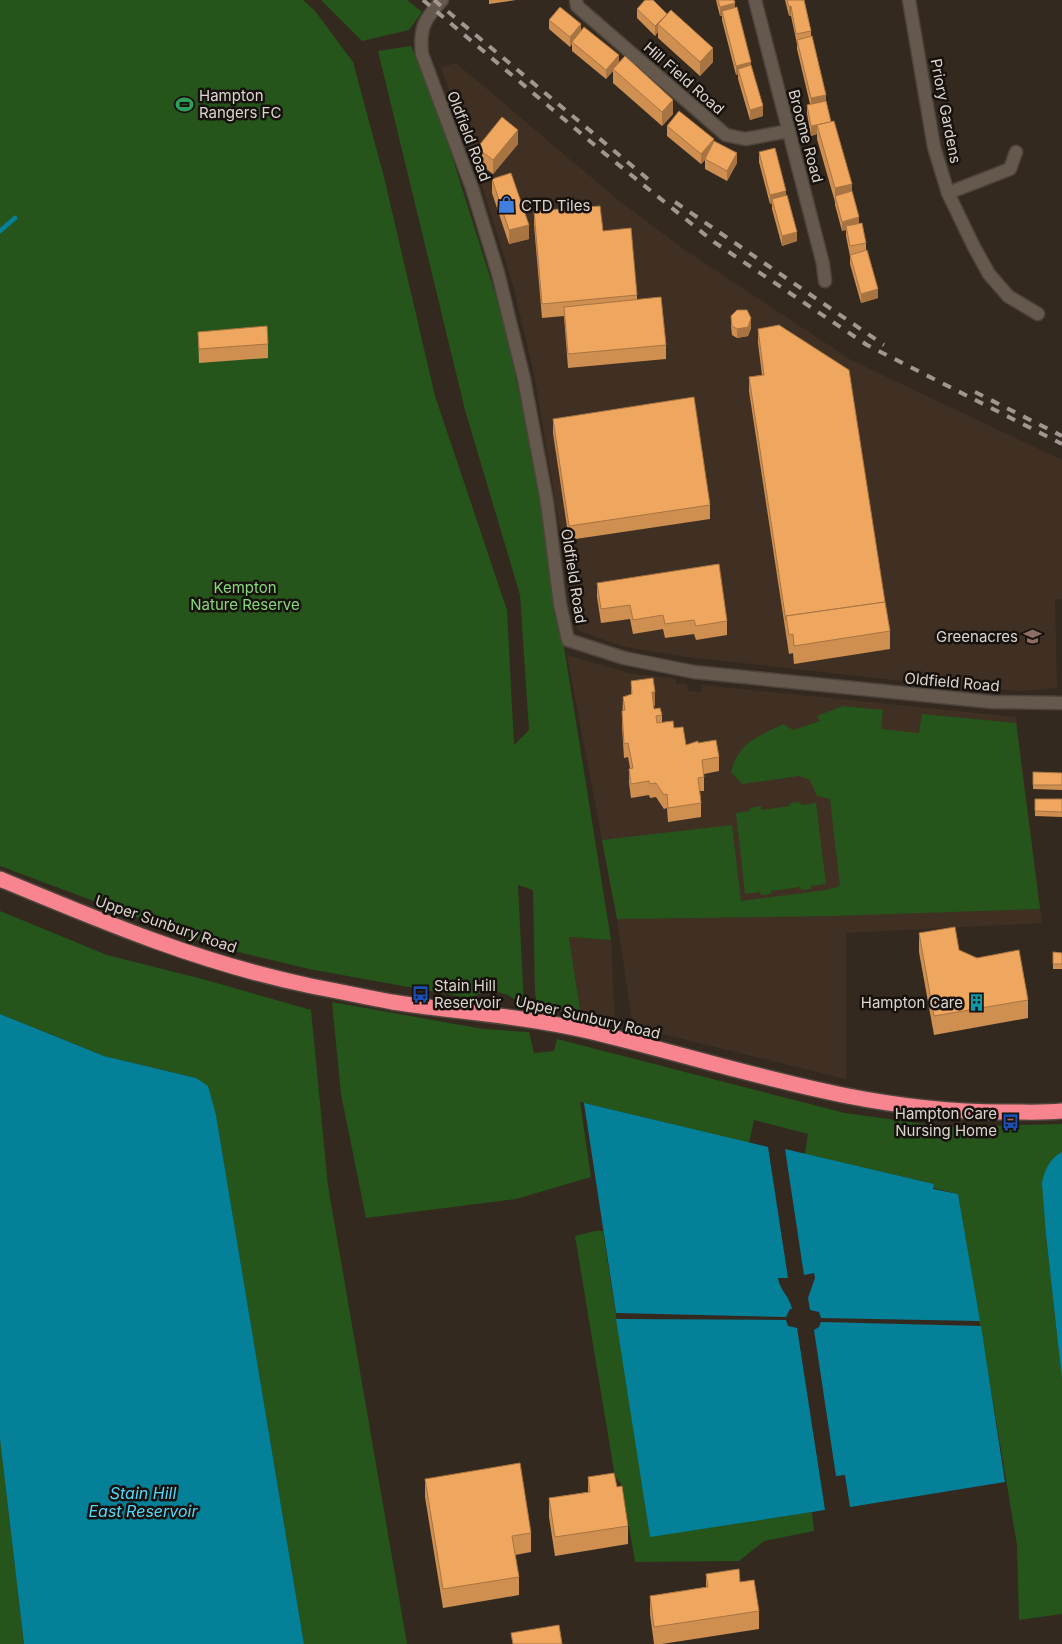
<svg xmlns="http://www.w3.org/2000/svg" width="1062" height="1644" font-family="Inter,sans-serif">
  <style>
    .built { fill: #403023 }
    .green { fill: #25551b }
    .water { fill: #058099 }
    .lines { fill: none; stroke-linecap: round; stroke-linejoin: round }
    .stream { stroke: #058099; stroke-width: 4.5 }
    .minor-casing { stroke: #4d443c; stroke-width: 15 }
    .highway-casing { stroke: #4d443c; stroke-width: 18 }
    .minor { stroke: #65594e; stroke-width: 12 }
    .highway { stroke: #f7848e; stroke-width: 15 }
    .rail { stroke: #a09890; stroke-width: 4; stroke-dasharray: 9 9; stroke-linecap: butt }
    .wall { fill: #ce8f51 }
    .shaded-wall { fill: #a77442 }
    .building { fill: #efa65e; stroke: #a77442 }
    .labels { text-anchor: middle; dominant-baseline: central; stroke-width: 5; stroke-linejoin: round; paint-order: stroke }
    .street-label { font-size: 15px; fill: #ddd6d0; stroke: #17120e }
    .poi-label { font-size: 15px; fill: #ddd6d0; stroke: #17120e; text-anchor: start }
    .park-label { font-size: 15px; fill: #88d977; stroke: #17120e }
    .water-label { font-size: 16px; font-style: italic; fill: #55d8fb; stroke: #17120e }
  </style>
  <rect width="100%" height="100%" fill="#33291f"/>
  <g class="built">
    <polygon points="456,63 617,199 685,250 851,360 1062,460 1062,599 1055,599 1057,688 1022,691 903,681 688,657 624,647 577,630 534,374 513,285 478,173 441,67"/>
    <polygon points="567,655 628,673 676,679 676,684 687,684 688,691 701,692 702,685 1016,717 1042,923 846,933 846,1079 633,1027 617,919"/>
    <polygon points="569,937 611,940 615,1024 581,1016"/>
  </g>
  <g class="green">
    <polygon points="0,0 303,0 315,11 353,62 384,177 435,396 507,610 514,745 529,730 520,595 465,410 378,51 411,46 432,93 503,318 543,505 563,641 611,940 569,937 581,1016 538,1006 535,994 533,890 518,885 524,1006 508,995 490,990 469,998 309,969 214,946 0,866"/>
    <polygon points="321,0 407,0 422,12 409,30 362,41"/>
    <path d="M843,706L883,710L881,729L919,733L922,714L1016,723L1040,909L831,916L617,919L602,840L732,825L741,901L826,890L840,886L830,799L817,796L810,780L799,776L742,784L731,772C739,742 756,738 783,724L793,730L820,721L817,716Z"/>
    <polygon points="800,802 801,805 816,803 826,884 811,886 811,889 801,890 800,887 771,891 771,894 761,895 760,892 745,894 736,813 750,811 750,808 761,806 761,810 790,806 790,803"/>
    <polygon points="0,911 107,955 206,980 311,1010 328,1186 407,1644 304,1644 216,1115 196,1078 104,1056 0,1014"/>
    <polygon points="332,1002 483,1029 529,1032 534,1053 554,1051 557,1039 845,1113 946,1127 1062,1124 1062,1152 1058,1154 1046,1235 1062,1380 1062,1614 1019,1620 1017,1545 958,1194 933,1188 934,1184 805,1154 808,1134 754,1120 749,1143 580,1102 591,1177 516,1199 366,1218 341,1094"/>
    <polygon points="595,1231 603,1231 650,1536 812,1512 814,1531 764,1541 739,1561 635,1562 622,1485 615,1477 575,1236"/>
    <polygon points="0,1439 24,1644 0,1644"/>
  </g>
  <g class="water">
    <polygon points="0,1014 104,1056 196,1078 208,1086 216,1115 304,1644 24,1644 0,1439"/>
    <path d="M584,1103L768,1147L788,1278H778C779,1289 790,1297 792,1309H790L786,1317L616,1313Z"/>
    <polygon points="785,1149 934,1184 933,1189 958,1194 980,1321 821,1318 819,1312 810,1310 808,1298 815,1278 814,1273 804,1275"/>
    <path d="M1062,1152V1380L1046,1235L1042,1183C1044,1171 1050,1158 1062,1152Z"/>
    <polygon points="616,1319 786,1320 788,1326 797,1328 825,1510 650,1537"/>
    <polygon points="821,1322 981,1326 1005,1482 850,1507 845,1475 836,1476 814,1330 819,1327"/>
  </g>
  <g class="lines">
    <polyline class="stream" points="0,231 15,218"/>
    <defs>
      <g id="minor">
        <path d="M442,0C425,19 419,27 422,54L472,188L498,273L524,379L547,502L560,604L568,640L624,658L694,672L992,702L1062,703"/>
        <polyline points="576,0 577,6 726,135 745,139 789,131"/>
        <polyline points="755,0 823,264 825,281"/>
        <polyline points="909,0 934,147 948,193 974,247 989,274 1008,296 1038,314"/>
        <polyline points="948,193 1010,169 1016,152"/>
      </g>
      <path id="highway" d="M0,879C103,922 200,963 311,986C338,991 365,997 392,1002C457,1012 523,1016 588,1031C730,1065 859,1113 1007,1112C1025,1112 1044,1113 1062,1111"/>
    </defs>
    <use href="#minor" class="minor-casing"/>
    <use href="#highway" class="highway-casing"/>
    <use href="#minor" class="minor"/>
    <use href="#highway" class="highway"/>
    <g class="rail">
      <polyline points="423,0 604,153 714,242 867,345 1062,444"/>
      <polyline points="434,0 649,180"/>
      <polyline points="675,202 884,345"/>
      <polyline points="975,392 1062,436"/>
    </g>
  </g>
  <g class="wall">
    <polygon points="489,0 516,0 489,4"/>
    <polygon points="716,0 734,0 735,8 751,66 763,116 750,120 738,79 738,74 736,75 722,20 722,16 720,16"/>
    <polygon points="785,0 804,0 811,31 811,36 831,122 852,192 859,224 866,243 866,251 878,298 861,303 850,264 850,256 846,236 846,230 842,231 835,205 835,202 817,139 817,134 811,136 807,114 807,105 810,104 797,49 797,44 791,16 789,16"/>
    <polygon points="637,9 667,15 713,62 700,76 658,38 658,32 655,36 637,18"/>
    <polygon points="549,20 581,31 619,63 673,114 662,126 613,83 613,71 606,79 572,51 572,44 570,47 549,29"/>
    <polygon points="667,126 714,142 737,163 727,181 705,169 705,160 701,164 667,136"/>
    <polygon points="518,144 493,174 477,162 477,148"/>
    <polygon points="759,152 786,195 797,241 782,246 772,209 772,204 770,204 759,162"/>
    <polygon points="492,179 529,239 509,244 492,193"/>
    <polygon points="534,211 603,231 637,295 637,300 666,345 666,359 568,368 564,316 542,318 534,225"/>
    <polygon points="731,316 751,328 748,336 737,338 732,335 731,326"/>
    <polygon points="758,329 885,602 890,631 890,649 794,664 793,653 789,654 749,391 749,377 762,375 758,343"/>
    <polygon points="198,332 268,344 268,358 199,363"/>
    <polygon points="553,419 710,505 710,519 569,540 553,433"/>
    <polygon points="597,583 727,621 727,635 696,640 694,634 665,638 663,629 633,634 630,619 601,623 597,597"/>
    <polygon points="631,681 655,706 654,706 654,709 662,715 662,723 674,728 686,745 698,743 719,757 719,771 704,774 704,791 700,791 701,803 701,817 668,822 667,808 664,809 656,797 650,798 649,795 631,798 629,783 629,769 630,768 628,757 624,758 622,726 623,697 631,694"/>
    <polygon points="1033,772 1062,773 1062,790 1033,789"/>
    <polygon points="1035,799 1062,799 1062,817 1035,816"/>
    <polygon points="919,933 959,950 1028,1000 1028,1018 934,1035 919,952"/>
    <polygon points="1053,952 1062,953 1062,969 1053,969"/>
    <polygon points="588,1477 617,1487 628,1526 628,1544 555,1556 549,1517 549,1498 588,1492"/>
    <polygon points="425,1479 531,1533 531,1552 515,1555 519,1577 519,1595 443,1608 425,1497"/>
    <polygon points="706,1574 740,1582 759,1611 759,1629 662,1644 654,1644 650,1614 650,1596 706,1587"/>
  </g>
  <g class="shaded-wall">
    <polygon points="735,3 735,13 722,11 722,16 720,16 720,7"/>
    <polygon points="791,6 791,16 789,16 789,7"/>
    <polygon points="667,14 667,23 658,24 658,32 655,36 655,26"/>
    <polygon points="581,24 581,33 572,42 572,44 570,47 570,37"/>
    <polygon points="713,48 713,62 700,76 700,62"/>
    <polygon points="619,55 619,64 613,69 613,71 606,79 606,70"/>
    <polygon points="751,62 751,71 738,69 738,74 736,75 736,66"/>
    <polygon points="826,95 826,104 811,108 811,98"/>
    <polygon points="673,100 673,114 662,126 662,112"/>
    <polygon points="763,106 763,116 750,120 750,110"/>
    <polygon points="831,122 817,125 817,134 811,136 811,126"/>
    <polygon points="518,130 518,144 493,174 493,160"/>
    <polygon points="714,139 714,149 701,164 701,154"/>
    <polygon points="737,153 737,163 727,181 727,171"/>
    <polygon points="852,184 852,198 835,196 835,202 835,188"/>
    <polygon points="786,191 786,200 772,199 772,204 770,204 770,195"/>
    <polygon points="859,217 859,227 846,226 846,230 842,231 842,222"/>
    <polygon points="529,225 529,239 509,244 509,230"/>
    <polygon points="797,232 797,241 782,246 782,236"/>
    <polygon points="878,289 878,298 861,303 861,294"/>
    <polygon points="751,318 751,328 748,336 737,338 737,329"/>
    <polygon points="652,692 655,692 655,706 652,707"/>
  </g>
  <g class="building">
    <polygon points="645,0 653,0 667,14 655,26 637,9"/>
    <polygon points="718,0 734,0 735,3 720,7"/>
    <polygon points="787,0 804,0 811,31 796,34 791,6 789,7"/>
    <polygon points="560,7 581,24 570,37 549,20"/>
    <polygon points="737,7 751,62 736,66 722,11"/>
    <polygon points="671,10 713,48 700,62 658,24"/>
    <polygon points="584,27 619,55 606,70 572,42"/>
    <polygon points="812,36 826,95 811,98 797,40"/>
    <polygon points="625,56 673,100 662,112 613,69"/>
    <polygon points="751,65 763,106 750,110 738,69"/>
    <polygon points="826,101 831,122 811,126 807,105"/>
    <polygon points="679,111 714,139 701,154 667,126"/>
    <polygon points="502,117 518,130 493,160 477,148"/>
    <polygon points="834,121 852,184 835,188 817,125"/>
    <polygon points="714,141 737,153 727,171 705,159"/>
    <polygon points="775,148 786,191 770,195 759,152"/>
    <polygon points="511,173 529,225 509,230 492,179"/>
    <polygon points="852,191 859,217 842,222 835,196"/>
    <polygon points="787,195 797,232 782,236 772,199"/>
    <polygon points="600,206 603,231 631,228 637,295 542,304 534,211"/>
    <polygon points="862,223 866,243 850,246 846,226"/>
    <polygon points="867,250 878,289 861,294 850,255"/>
    <polygon points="661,297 666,345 568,354 564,307"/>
    <polygon points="737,310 747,310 751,318 748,327 737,329 732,326 731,316"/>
    <polygon points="779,325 849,370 885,602 786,616 786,621 749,377 764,375 758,329"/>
    <polygon points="267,326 268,344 199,349 198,332"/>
    <polygon points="694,397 710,505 569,526 553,419"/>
    <polygon points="719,564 727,621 696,626 694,620 665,624 663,615 633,620 630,605 601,609 597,583"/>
    <polygon points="885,602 890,631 794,646 793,634 789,635 786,616"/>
    <polygon points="653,678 655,692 652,692 654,709 660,708 662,715 656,716 657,723 673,721 674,728 683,727 686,745 698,741 698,743 716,740 719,757 702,760 704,777 698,778 701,803 668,808 667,794 664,795 656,783 650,784 649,781 631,784 629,769 633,768 628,743 624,744 622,711 625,710 623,697 632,694 631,681"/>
    <polygon points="1033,772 1062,773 1062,785 1033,785"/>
    <polygon points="1035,799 1062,799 1062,812 1035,811"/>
    <polygon points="955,927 959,950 977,958 1019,950 1028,1000 934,1016 919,933"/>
    <polygon points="1053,952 1062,953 1062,964 1053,964"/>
    <polygon points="520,1463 531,1533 512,1536 519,1577 443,1589 425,1479"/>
    <polygon points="614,1473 617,1487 622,1486 628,1526 555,1537 549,1498 590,1492 588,1477"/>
    <polygon points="739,1569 740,1582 754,1580 759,1611 654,1627 650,1596 708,1587 706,1574"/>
    <polygon points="559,1625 562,1644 513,1644 511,1633"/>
  </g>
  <defs>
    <symbol id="stadium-bare" viewBox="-9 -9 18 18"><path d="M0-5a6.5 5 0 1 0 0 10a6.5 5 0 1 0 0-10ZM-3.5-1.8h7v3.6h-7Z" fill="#2e9e5b" stroke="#17120e" stroke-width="2.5" paint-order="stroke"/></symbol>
    <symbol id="shop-bare" viewBox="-9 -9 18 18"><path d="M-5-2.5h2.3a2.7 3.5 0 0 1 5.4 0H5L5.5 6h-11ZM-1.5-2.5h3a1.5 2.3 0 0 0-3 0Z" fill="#3f7fe0" stroke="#17120e" stroke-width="2.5" paint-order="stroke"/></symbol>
    <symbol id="school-bare" viewBox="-9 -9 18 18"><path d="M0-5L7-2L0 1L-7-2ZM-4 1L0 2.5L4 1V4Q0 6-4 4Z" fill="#8d6e63" stroke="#17120e" stroke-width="2.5" paint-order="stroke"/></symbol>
    <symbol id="bus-bare" viewBox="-9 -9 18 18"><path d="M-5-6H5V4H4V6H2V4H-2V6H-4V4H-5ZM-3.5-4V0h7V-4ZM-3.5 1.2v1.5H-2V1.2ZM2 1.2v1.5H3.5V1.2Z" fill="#1a4fb4" stroke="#17120e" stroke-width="2.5" paint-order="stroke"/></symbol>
    <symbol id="building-bare" viewBox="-9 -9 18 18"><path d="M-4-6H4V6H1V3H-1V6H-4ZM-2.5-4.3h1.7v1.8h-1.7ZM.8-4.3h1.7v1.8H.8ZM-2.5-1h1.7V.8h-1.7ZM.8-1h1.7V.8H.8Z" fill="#0f9aa8" stroke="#17120e" stroke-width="2.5" paint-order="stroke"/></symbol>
  </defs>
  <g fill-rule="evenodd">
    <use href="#stadium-bare" x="172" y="92" width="25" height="25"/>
    <use href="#shop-bare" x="494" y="192" width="25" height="25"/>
    <use href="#school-bare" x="1020" y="624" width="25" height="25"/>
    <use href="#bus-bare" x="408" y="982" width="25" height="25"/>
    <use href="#building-bare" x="964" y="990" width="25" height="25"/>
    <use href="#bus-bare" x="998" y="1110" width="25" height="25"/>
  </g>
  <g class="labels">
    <g class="street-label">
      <text transform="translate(684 78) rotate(41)">Hill Field Road</text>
      <text transform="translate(946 111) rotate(79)">Priory Gardens</text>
      <text transform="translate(469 136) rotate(69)">Oldfield Road</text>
      <text transform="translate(806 136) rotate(75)">Broome Road</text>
      <text transform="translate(574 576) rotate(81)">Oldfield Road</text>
      <text transform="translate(952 682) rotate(5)">Oldfield Road</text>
      <text transform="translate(166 924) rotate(19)">Upper Sunbury Road</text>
      <text transform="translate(588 1017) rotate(13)">Upper Sunbury Road</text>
    </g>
    <g class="poi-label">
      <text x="199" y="95">Hampton<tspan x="199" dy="17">Rangers FC</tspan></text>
      <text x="521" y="205">CTD Tiles</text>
      <text x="1018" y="636" text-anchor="end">Greenacres</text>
      <text x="434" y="985">Stain Hill<tspan x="434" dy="17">Reservoir</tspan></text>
      <text x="963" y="1002" text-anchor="end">Hampton Care</text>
      <text x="997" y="1113" text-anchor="end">Hampton Care<tspan x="997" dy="17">Nursing Home</tspan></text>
    </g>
    <g class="park-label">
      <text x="245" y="587">Kempton<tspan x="245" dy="17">Nature Reserve</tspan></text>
    </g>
    <g class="water-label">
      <text x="143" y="1493">Stain Hill<tspan x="143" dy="18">East Reservoir</tspan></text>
    </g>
  </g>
</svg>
